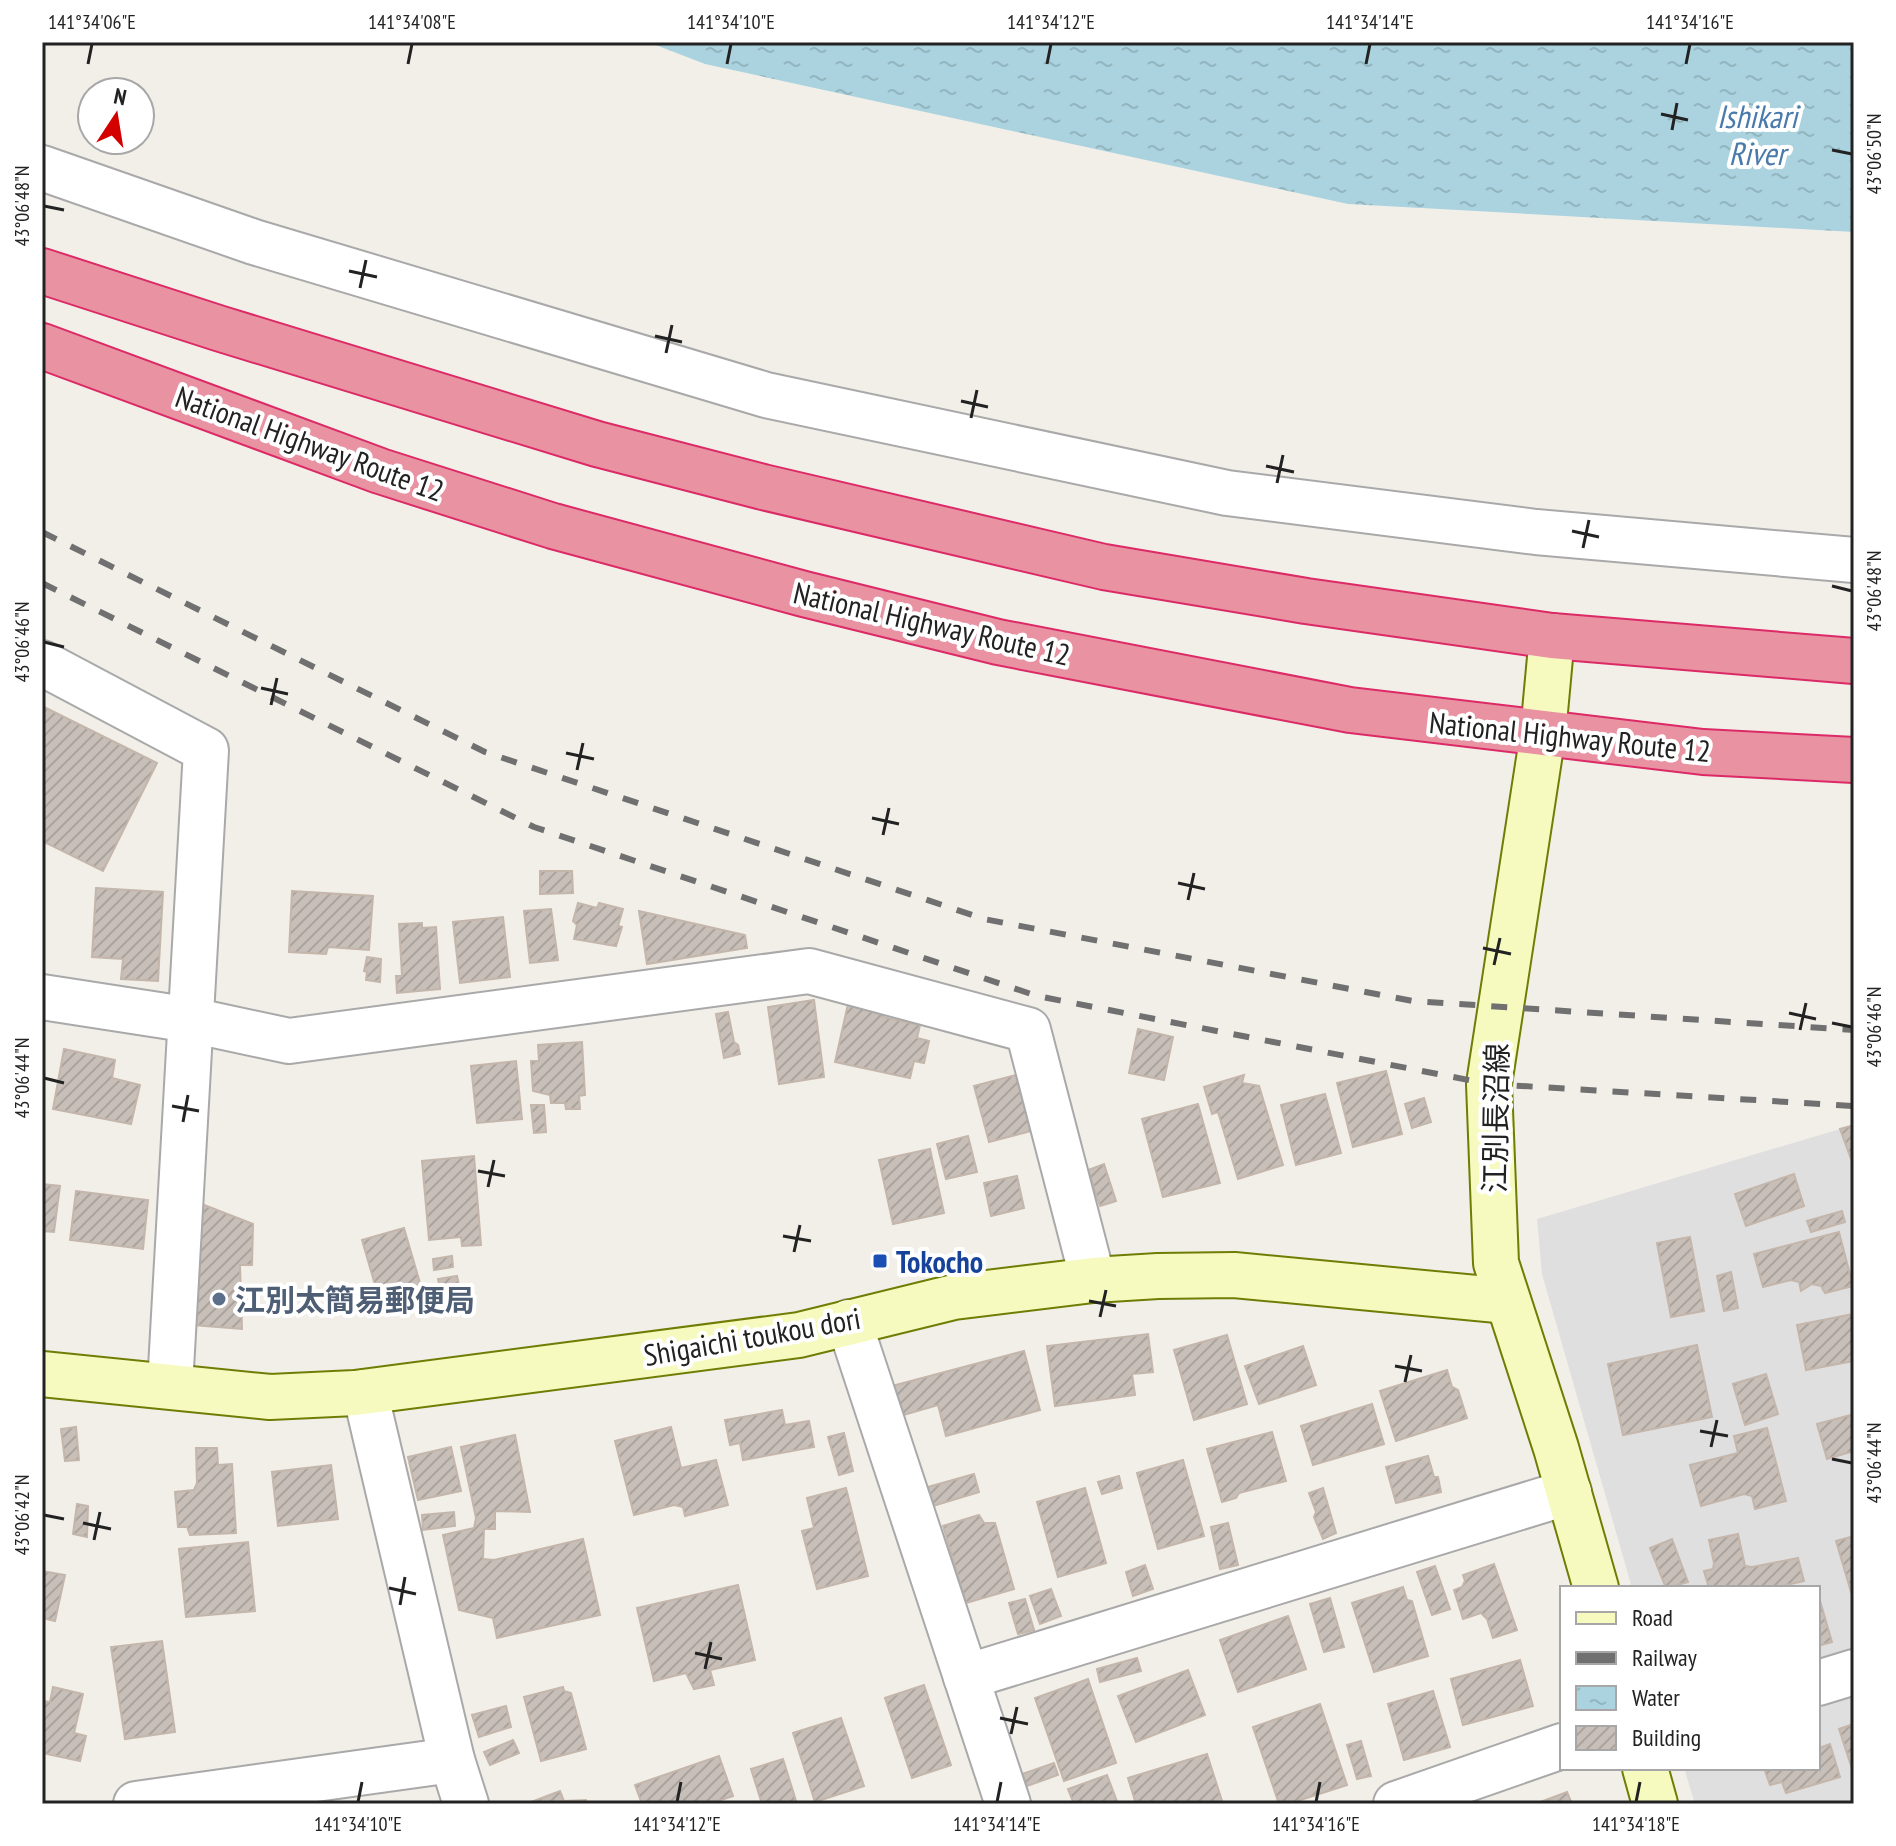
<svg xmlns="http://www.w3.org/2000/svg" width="1896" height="1846" font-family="'PT Sans Narrow','Noto Sans JP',sans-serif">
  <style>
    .residential { fill: #e0dfdf }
    .water { fill: url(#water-ripples) }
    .building { fill: url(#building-hatch); stroke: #c4b6ab; stroke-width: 2 }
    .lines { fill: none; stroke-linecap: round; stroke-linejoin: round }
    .street-casing { stroke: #a9a9a9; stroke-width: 48 }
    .secondary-casing { stroke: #707d05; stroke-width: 48 }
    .highway-casing { stroke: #dc2a67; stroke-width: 48 }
    .street { stroke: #fff; stroke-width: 44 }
    .secondary { stroke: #f7fabf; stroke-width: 44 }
    .highway { stroke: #e892a2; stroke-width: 44 }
    .rail { stroke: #707070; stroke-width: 6; stroke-dasharray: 16 16; stroke-linecap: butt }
    .ticks { fill: none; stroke: #222; stroke-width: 3 }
    .transit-dot { fill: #1a4fb4; stroke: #fff; stroke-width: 3 }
    .service-dot { fill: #5c6f8a; stroke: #fff; stroke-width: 3 }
    .labels { text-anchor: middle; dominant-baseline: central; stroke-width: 8; stroke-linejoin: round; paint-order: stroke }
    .street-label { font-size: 30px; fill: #222; stroke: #fff }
    .transit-label { font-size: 30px; font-weight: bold; fill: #164399; stroke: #fff; text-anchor: start }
    .service-label { font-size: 30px; font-weight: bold; fill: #4e5e75; stroke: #fff; text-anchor: start }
    .water-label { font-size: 32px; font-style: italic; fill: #4a7aab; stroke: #fff }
    .neatline { fill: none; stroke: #222; stroke-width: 3 }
    .ticks-label { font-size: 20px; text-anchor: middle; fill: #222 }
  </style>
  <defs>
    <pattern id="water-ripples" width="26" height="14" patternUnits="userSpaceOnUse" patternTransform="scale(2)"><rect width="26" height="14" fill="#aad3df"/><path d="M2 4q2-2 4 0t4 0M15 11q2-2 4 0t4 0" fill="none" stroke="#92b5bf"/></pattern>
    <pattern id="building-hatch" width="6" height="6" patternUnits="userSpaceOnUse" patternTransform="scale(2)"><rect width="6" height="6" fill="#c7bfb8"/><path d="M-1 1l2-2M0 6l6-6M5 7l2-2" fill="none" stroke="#aba49e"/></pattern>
  </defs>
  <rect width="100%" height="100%" fill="#f2efe9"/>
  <polygon class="residential" points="1840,1129 1854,1129 1854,1804 1695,1804 1684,1768 1818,1768 1818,1588 1632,1588 1542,1274 1537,1219"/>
  <polygon class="water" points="648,42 1854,42 1854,232 1348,204 705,64"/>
  <g class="building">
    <polygon points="42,706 157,763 103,871 42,841"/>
    <polygon points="540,871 572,871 573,893 540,894"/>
    <polygon points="96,888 163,892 158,981 121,979 123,959 92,957"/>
    <polygon points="292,891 373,896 369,950 328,947 326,954 289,952"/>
    <polygon points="578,903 597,908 599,903 623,909 618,926 622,927 616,946 574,939 577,925 573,921"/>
    <polygon points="551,909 558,960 530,963 524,911"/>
    <polygon points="639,911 745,935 747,948 647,964"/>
    <polygon points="503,917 510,977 460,983 453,922"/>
    <polygon points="422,923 422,928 436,927 440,989 397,993 396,976 402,976 399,924"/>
    <polygon points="367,957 381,959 380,982 366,980 367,972 364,971"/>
    <polygon points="814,1000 824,1077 779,1084 768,1007"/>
    <polygon points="848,1004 884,1012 883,1017 920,1025 917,1038 929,1041 924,1063 914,1061 910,1078 835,1062"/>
    <polygon points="728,1012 734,1042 738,1045 740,1054 724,1058 716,1014"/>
    <polygon points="1138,1029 1173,1037 1164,1080 1129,1073"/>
    <polygon points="582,1042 585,1095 579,1096 580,1109 566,1109 565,1103 551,1103 550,1095 533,1091 531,1061 539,1061 538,1045"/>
    <polygon points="64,1049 115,1060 112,1078 140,1085 131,1124 53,1109"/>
    <polygon points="516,1061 522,1119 477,1123 471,1066"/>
    <polygon points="1386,1071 1402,1134 1353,1147 1337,1083"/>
    <polygon points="1016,1075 1031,1131 989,1142 974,1086"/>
    <polygon points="1244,1075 1242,1083 1259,1086 1283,1165 1238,1179 1218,1112 1212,1114 1204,1087"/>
    <polygon points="1325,1094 1341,1153 1296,1165 1281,1105"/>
    <polygon points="1424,1098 1431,1122 1412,1128 1405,1104"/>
    <polygon points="1198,1104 1220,1183 1163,1197 1142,1119"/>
    <polygon points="531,1105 544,1105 546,1132 534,1133"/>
    <polygon points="1854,1125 1854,1158 1851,1159 1840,1129"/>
    <polygon points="968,1136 977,1172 946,1179 937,1144"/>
    <polygon points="930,1149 944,1213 893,1224 879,1160"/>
    <polygon points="474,1156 481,1245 462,1246 461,1237 429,1240 422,1161"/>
    <polygon points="1104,1164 1116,1201 1100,1206 1088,1170"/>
    <polygon points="1794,1174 1804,1206 1746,1226 1735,1194"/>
    <polygon points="1017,1176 1024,1208 991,1216 984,1183"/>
    <polygon points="42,1184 60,1186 54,1232 42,1231"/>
    <polygon points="76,1191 148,1200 143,1249 70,1240"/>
    <polygon points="199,1203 253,1224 252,1265 240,1265 242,1329 193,1325"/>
    <polygon points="1842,1211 1845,1222 1811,1232 1807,1221"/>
    <polygon points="404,1228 422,1290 380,1302 362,1240"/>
    <polygon points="1839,1232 1853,1286 1825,1293 1821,1286 1812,1284 1801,1291 1799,1282 1791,1280 1763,1287 1754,1254"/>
    <polygon points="1690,1237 1704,1311 1671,1317 1657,1243"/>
    <polygon points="452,1256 453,1267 434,1270 433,1259"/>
    <polygon points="1731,1272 1738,1308 1724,1311 1717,1276"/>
    <polygon points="457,1276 463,1303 444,1307 438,1279"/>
    <polygon points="1853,1314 1854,1361 1806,1370 1797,1325"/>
    <polygon points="1148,1334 1153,1372 1132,1374 1135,1395 1055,1406 1047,1346"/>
    <polygon points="1227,1335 1247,1404 1194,1420 1174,1350"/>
    <polygon points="1697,1345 1712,1417 1623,1435 1608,1364"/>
    <polygon points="1303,1346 1316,1385 1259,1404 1245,1366"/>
    <polygon points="1024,1351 1040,1410 946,1436 938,1405 900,1416 892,1386"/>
    <polygon points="1447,1370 1452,1387 1458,1390 1467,1418 1396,1441 1380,1391"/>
    <polygon points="1766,1374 1778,1414 1745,1425 1733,1384"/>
    <polygon points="1372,1404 1384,1444 1313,1465 1301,1426"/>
    <polygon points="782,1410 785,1425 809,1421 814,1447 743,1460 740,1443 730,1445 725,1420"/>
    <polygon points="1854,1414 1854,1451 1827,1459 1817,1424"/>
    <polygon points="76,1427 79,1460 65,1461 61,1429"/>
    <polygon points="671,1427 681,1468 716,1460 728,1505 685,1516 683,1507 674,1505 634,1515 615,1441"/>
    <polygon points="1767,1428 1786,1501 1755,1509 1752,1496 1744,1494 1701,1506 1690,1465 1738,1453 1734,1436"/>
    <polygon points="1272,1432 1286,1481 1239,1493 1236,1498 1222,1502 1207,1449"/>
    <polygon points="844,1433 853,1471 839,1475 828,1437"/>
    <polygon points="515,1435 530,1512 495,1511 495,1529 484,1529 483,1559 494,1560 583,1539 600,1615 497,1638 493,1618 459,1610 443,1535 474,1528 476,1518 461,1447"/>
    <polygon points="451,1447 461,1491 418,1500 408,1457"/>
    <polygon points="196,1448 217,1448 218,1465 232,1464 236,1533 190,1535 187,1527 178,1527 175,1492 194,1490 197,1483"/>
    <polygon points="1428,1456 1434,1477 1438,1477 1441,1492 1396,1503 1386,1467"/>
    <polygon points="1183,1460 1204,1536 1158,1549 1137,1473"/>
    <polygon points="331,1465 338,1519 278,1526 272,1472"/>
    <polygon points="974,1474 979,1492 933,1506 928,1487"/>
    <polygon points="1119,1476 1122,1488 1102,1494 1098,1482"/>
    <polygon points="846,1488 868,1576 817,1589 802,1531 814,1528 807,1498"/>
    <polygon points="1085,1488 1106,1563 1058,1577 1037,1502"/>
    <polygon points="1323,1488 1336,1533 1323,1539 1314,1517 1316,1512 1309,1493"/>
    <polygon points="77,1504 88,1506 87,1537 73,1534"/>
    <polygon points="454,1512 455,1526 423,1530 422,1515"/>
    <polygon points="979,1515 984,1523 995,1523 1014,1589 966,1603 943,1526"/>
    <polygon points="1228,1523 1238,1565 1220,1569 1211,1527"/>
    <polygon points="1738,1534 1745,1566 1752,1567 1798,1558 1804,1581 1774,1588 1709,1588 1704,1571 1713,1569 1714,1563 1709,1540"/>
    <polygon points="1854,1536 1854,1592 1851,1592 1836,1541"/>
    <polygon points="1672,1539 1688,1582 1666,1588 1650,1548"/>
    <polygon points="248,1542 255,1611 186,1617 179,1549"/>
    <polygon points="1494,1564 1517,1630 1493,1638 1487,1619 1481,1613 1463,1619 1454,1590 1462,1587 1465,1581 1463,1575"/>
    <polygon points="1145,1565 1153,1589 1133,1596 1126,1572"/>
    <polygon points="1435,1566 1450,1609 1432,1615 1417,1572"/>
    <polygon points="42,1571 65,1575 55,1621 42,1618"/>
    <polygon points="738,1585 755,1660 710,1670 714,1685 694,1689 686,1673 654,1681 637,1608"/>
    <polygon points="1403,1587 1407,1600 1412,1601 1428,1656 1374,1672 1352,1603"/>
    <polygon points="1051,1589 1061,1616 1040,1624 1030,1596"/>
    <polygon points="1818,1594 1832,1642 1818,1646"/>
    <polygon points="1330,1598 1344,1647 1324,1652 1310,1604"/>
    <polygon points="1025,1599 1034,1630 1018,1634 1009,1603"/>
    <polygon points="1288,1616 1306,1669 1238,1692 1220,1640"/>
    <polygon points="162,1641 175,1732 125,1739 111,1647"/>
    <polygon points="1137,1658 1141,1671 1100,1682 1097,1669"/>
    <polygon points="1520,1660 1533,1706 1463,1725 1451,1679"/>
    <polygon points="1188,1670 1205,1715 1136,1742 1118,1696"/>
    <polygon points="1088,1679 1116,1763 1064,1781 1035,1698"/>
    <polygon points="924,1685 951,1765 912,1778 885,1698"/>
    <polygon points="53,1687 83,1694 74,1733 86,1736 80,1761 42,1753 42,1701 50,1702"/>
    <polygon points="563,1687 564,1691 571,1693 586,1749 541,1761 524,1697"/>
    <polygon points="1433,1691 1450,1747 1404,1760 1388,1704"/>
    <polygon points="1320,1704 1347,1785 1288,1804 1279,1804 1253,1727"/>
    <polygon points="506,1706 511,1727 479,1737 472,1715"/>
    <polygon points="841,1718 864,1786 815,1802 793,1733"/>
    <polygon points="1854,1724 1854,1775 1839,1729"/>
    <polygon points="513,1740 519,1753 490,1765 484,1752"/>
    <polygon points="1361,1741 1371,1776 1357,1779 1347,1745"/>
    <polygon points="1830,1744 1840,1777 1786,1793 1782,1782 1770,1785 1765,1771 1775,1768 1818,1768 1818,1745 1819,1748"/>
    <polygon points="1207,1754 1223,1804 1136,1804 1128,1778"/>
    <polygon points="719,1756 733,1796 709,1804 642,1804 635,1785"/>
    <polygon points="783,1759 797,1804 762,1804 751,1769"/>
    <polygon points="1054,1763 1058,1775 1027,1786 1022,1774"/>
    <polygon points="1107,1775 1118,1804 1074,1804 1068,1789"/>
    <polygon points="560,1791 564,1801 586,1800 587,1804 526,1804"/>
    <polygon points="1567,1792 1572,1804 1535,1804"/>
  </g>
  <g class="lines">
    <defs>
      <g id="street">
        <polyline points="42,168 254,242 766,395 1227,493 1536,532 1854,560"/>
        <polyline points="42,663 206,750 170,1386"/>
        <polyline points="42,997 191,1020 289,1041 809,971 1028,1030 1093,1280"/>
        <polyline points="849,1322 1008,1804"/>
        <polyline points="365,1392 452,1760 466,1804"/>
        <polyline points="966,1677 1569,1492"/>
        <polyline points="1818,1683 1854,1672"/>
        <polyline points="136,1804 452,1760"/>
        <polyline points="1396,1804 1562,1746"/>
      </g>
      <g id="secondary">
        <polyline points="1552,636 1543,733 1489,1084 1496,1263 1556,1448 1596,1588"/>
        <polyline points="42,1374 270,1397 355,1393 799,1335 954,1297 1093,1280 1158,1276 1234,1275 1508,1301"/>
        <polyline points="1645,1768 1655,1804"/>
      </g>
      <g id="highway">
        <polyline points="42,271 218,328 597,444 763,487 1104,567 1306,601 1552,636 1854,661"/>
        <polyline points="42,346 380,471 553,526 804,594 998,642 1350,710 1703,752 1854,760"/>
      </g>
    </defs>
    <use href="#street" class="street-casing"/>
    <use href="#secondary" class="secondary-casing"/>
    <use href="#highway" class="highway-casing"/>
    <use href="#street" class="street"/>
    <use href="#secondary" class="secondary"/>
    <use href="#highway" class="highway"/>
    <g class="rail">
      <polyline points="42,532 485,752 984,919 1413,1001 1854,1030"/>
      <polyline points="42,583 534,827 1037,996 1489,1084 1854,1106"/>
    </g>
  </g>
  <path class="ticks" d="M88,64L92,44M408,64L412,44M727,64L731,44M1047,64L1051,44M1366,64L1370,44M1686,64L1690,44M1661,114L1688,120M1672,130L1677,103M1832,150L1852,154M44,206L64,210M349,271L377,277M360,288L366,260M655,336L682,342M666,353L672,325M961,401L988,407M971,418L977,390M1266,466L1294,472M1277,483L1283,455M1572,531L1599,537M1583,548L1589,520M1832,586L1852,591M44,642L64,647M261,688L288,694M271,705L277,678M566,753L594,759M577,770L583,743M872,818L899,824M883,835L889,808M1178,883L1205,889M1188,900L1194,873M1483,948L1511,954M1494,965L1500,938M1789,1013L1816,1019M1832,1023L1852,1027M1800,1030L1806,1003M44,1078L64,1083M172,1106L199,1111M183,1122L188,1095M478,1171L505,1176M488,1187L494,1160M783,1236L811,1241M794,1252L800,1225M1089,1301L1116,1306M1100,1317L1106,1290M1395,1366L1422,1371M1405,1382L1411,1355M1700,1431L1728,1436M1711,1447L1717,1420M1832,1459L1852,1463M44,1515L64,1519M83,1523L111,1529M94,1540L100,1512M389,1588L416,1594M400,1605L405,1577M695,1653L722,1659M705,1669L711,1642M1000,1718L1028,1724M1011,1734L1017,1707M358,1802L362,1782M677,1802L681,1782M997,1802L1001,1782M1316,1802L1320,1782M1636,1802L1640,1782"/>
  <rect class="transit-dot" x="872" y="1253" width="16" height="16" rx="4"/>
  <circle class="service-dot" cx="219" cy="1299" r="8"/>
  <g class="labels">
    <g class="street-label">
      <text transform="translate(310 443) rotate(20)">National Highway Route 12</text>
      <text transform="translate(932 623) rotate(13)">National Highway Route 12</text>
      <text transform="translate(1570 736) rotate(6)">National Highway Route 12</text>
      <text transform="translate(1495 1118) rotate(-89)">江別長沼線</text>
      <text transform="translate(752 1336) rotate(-10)">Shigaichi toukou dori</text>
    </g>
    <g class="transit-label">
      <text x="896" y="1261">Tokocho</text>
    </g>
    <g class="service-label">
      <text x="235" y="1299">江別太簡易郵便局</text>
    </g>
    <g class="water-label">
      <text x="1757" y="116">Ishikari<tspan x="1757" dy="37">River</tspan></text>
    </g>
  </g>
  <rect width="1896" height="1846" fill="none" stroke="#ffffff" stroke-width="88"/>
  <rect x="1560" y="1586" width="260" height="184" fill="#ffffff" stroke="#a7a7a7" stroke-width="2"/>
  <rect x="1576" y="1612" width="40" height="12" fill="#f7fabf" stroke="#a7a7a7" stroke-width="2"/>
  <text x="1632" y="1626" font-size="24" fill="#222222">Road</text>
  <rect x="1576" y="1652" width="40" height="12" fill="#707070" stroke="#a7a7a7" stroke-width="2"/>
  <text x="1632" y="1666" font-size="24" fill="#222222">Railway</text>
  <rect x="1576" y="1686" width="40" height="24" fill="url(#water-ripples)" stroke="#a7a7a7" stroke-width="2"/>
  <text x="1632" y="1706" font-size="24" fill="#222222">Water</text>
  <rect x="1576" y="1726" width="40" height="24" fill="url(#building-hatch)" stroke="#a7a7a7" stroke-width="2"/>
  <text x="1632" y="1746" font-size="24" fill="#222222">Building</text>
  <g transform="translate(116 116) rotate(12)"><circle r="38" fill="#ffffff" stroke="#a7a7a7" stroke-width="2"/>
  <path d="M0-6L14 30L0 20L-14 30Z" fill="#d40000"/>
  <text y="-12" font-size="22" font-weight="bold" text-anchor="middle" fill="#222222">N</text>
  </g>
  <rect x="44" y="44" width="1808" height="1758" class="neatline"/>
  <g class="ticks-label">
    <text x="92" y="29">141°34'06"E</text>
    <text x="412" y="29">141°34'08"E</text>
    <text x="731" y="29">141°34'10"E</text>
    <text x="1051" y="29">141°34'12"E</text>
    <text x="1370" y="29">141°34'14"E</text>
    <text x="1690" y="29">141°34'16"E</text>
    <text transform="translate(1874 154) rotate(-90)" y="7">43°06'50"N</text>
    <text transform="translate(22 206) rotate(-90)" y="7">43°06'48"N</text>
    <text transform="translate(1874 591) rotate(-90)" y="7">43°06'48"N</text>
    <text transform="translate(22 642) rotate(-90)" y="7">43°06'46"N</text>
    <text transform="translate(1874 1027) rotate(-90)" y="7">43°06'46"N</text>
    <text transform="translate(22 1078) rotate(-90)" y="7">43°06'44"N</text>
    <text transform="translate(1874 1463) rotate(-90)" y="7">43°06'44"N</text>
    <text transform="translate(22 1515) rotate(-90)" y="7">43°06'42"N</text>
    <text x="358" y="1831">141°34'10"E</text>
    <text x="677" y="1831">141°34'12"E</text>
    <text x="997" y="1831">141°34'14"E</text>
    <text x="1316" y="1831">141°34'16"E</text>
    <text x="1636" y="1831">141°34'18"E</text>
  </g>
</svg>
